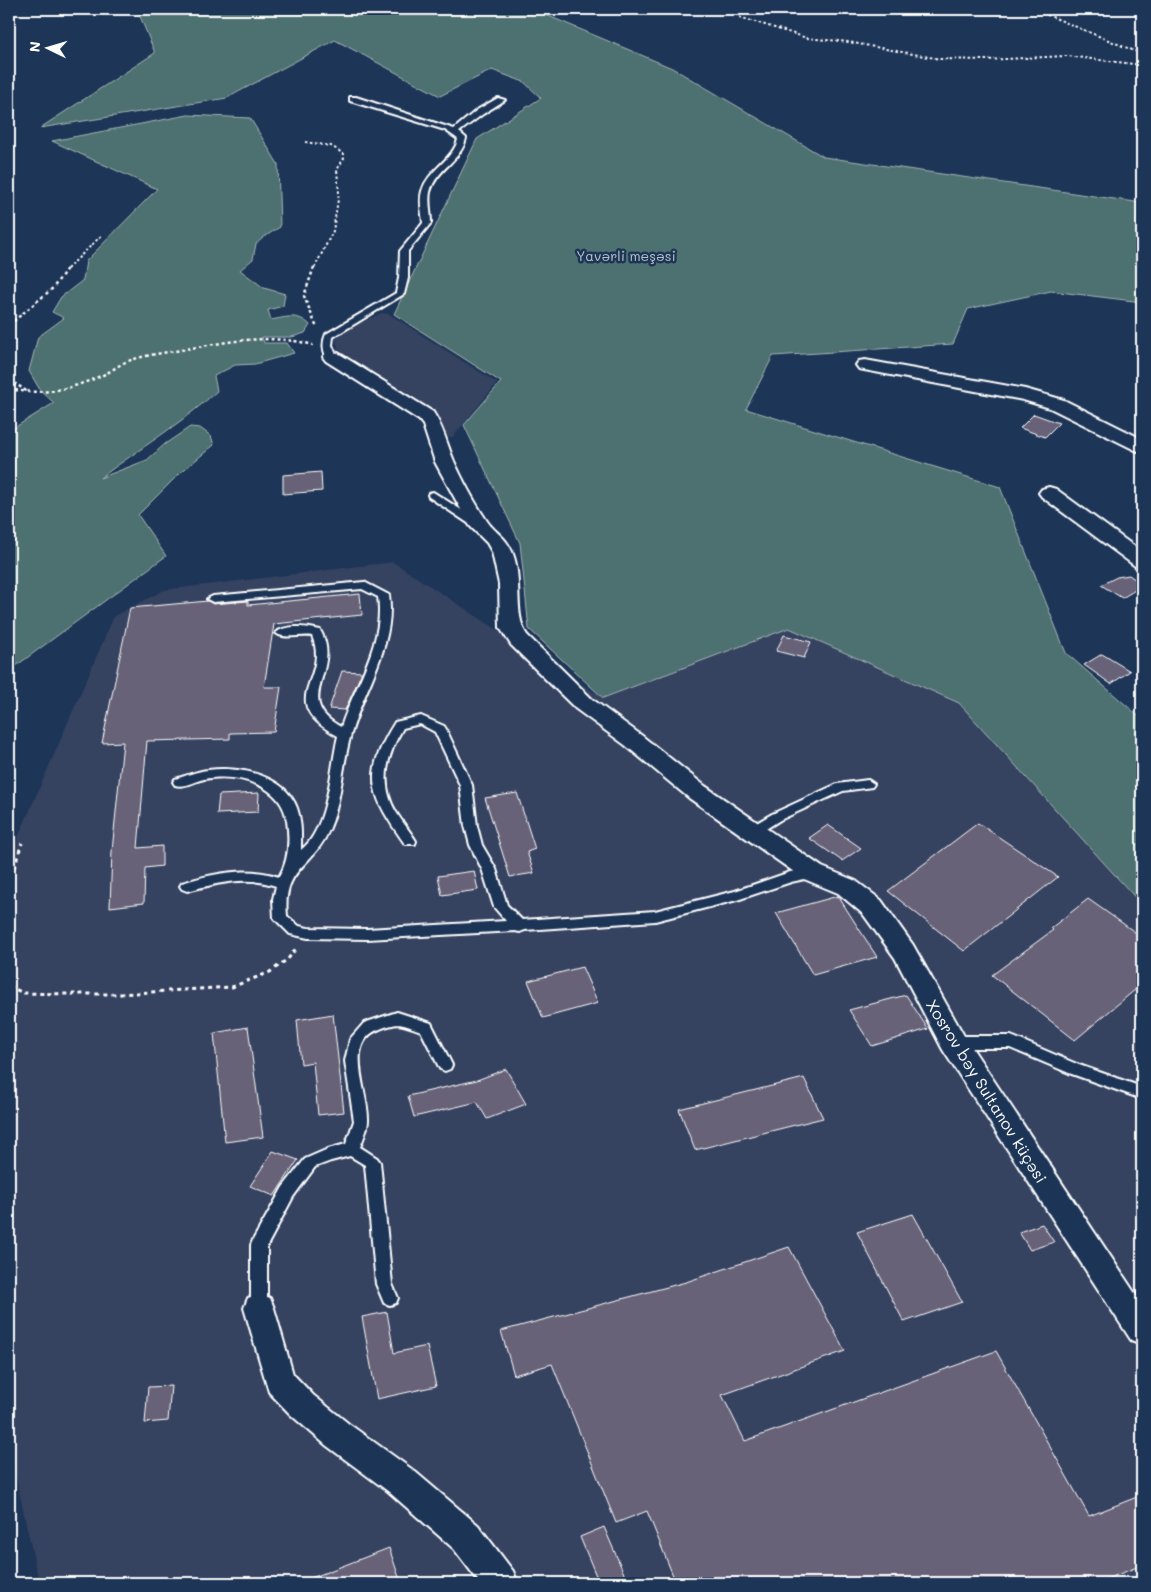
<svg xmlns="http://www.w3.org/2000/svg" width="1151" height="1592" font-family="Mali,sans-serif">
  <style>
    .built { fill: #344261 }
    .green { fill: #4e6f6f; stroke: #a6b7b7 }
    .building { fill: #686278; stroke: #fff }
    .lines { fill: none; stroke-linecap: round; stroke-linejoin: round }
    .service-casing { stroke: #fff; stroke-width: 4 }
    .minor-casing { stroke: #fff; stroke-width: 4 }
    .path-far2 { stroke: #fff; stroke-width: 2; stroke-dasharray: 2.5 2.5; stroke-linecap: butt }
    .path-far1 { stroke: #fff; stroke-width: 2.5; stroke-dasharray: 3 3; stroke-linecap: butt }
    .path { stroke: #fff; stroke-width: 3; stroke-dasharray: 4 4; stroke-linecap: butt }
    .service { fill: #1d3557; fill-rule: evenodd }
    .minor { fill: #1d3557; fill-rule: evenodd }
    .labels { text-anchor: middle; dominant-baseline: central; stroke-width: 5; stroke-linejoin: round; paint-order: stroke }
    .far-park-label { font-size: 14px; fill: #b8c5c5; stroke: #1d3557 }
    .street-label { font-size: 16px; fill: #fff; stroke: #1d3557 }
  </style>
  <rect width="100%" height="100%" fill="#1d3557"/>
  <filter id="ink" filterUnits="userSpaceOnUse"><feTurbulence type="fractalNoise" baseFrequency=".02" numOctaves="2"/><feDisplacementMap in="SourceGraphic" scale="10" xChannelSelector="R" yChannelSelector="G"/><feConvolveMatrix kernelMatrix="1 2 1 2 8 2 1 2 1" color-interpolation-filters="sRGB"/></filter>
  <g filter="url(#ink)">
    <g class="built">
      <polygon points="381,313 389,314 497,383 453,437 443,438 340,358 335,335"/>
      <polygon points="393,562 603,698 789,628 959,703 1142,905 1142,1583 39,1583 9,1445 9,858 114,616 164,590"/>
    </g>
    <g class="green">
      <polygon points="137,9 532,9 672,68 824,157 1142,203 1142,302 1051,291 968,309 953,344 773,356 746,409 1000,487 1066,653 1142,719 1142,905 959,703 789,628 603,698 529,629 520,543 464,425 501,382 394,314 477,139 541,98 524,82 492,70 440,96 335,40 227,98 40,128 155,53"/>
      <path d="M188,115L250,118L278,164L280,227L264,237L256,244L253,259L240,270L264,288L285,294L283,306L268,310L271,320C287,317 298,313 310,325L305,333L292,337H262L264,343H287L294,353L255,364L235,365L214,376L217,391C181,424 139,449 100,478L147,460L165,444L190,427L200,428L211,436L214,445L180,473L138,515L166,556L9,671V431L54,403L40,390L29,371L38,337L64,318L52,312L61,297L83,280L86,261L157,189L52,141Z"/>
    </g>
    <g class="building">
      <polygon points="1034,414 1059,423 1045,437 1020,428"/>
      <polygon points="321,472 322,491 283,494 283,475"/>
      <polygon points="1129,575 1142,584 1142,586 1122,598 1101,585 1117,577"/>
      <polygon points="360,594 362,615 274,624 264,687 281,687 274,732 230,733 230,739 147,741 138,848 162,846 162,866 145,868 144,903 110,907 112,851 123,742 102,743 130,608 208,601 213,604 248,601 248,605"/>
      <polygon points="784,635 811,642 804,658 776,651"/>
      <polygon points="1102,654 1130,671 1111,684 1084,665"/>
      <polygon points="342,671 362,672 345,710 329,709"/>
      <polygon points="259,793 258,812 217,814 219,795"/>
      <polygon points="517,793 535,849 527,852 534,873 510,877 485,798"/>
      <polygon points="978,823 1058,877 964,951 888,891"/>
      <polygon points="828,825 861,848 842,861 809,838"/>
      <polygon points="474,871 478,890 442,895 438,876"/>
      <polygon points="838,896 877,957 813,975 776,913"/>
      <polygon points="1088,899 1142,937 1142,984 1075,1040 992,975 1053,930 1051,928"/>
      <polygon points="582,967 598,1003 543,1018 528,981"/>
      <polygon points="906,995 928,1029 872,1046 849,1010"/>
      <polygon points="333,1014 344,1112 318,1115 313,1062 301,1064 297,1020"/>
      <polygon points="248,1027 263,1137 225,1142 214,1033"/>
      <polygon points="506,1069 526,1104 487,1119 477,1102 414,1117 408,1096 477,1080"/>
      <polygon points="804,1078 823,1118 695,1150 679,1109"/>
      <polygon points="273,1151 298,1160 274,1196 250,1186"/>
      <polygon points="913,1214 962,1302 904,1322 857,1232"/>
      <polygon points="1042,1224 1054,1242 1030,1250 1019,1232"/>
      <polygon points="789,1247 845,1351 722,1395 745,1441 996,1351 1089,1516 1142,1495 1142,1565 1097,1583 676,1583 647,1511 616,1523 552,1364 514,1375 501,1331 686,1282"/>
      <polygon points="387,1312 394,1353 427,1346 436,1386 377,1399 362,1317"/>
      <polygon points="171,1386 168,1421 145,1423 148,1387"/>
      <polygon points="604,1527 628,1583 599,1583 580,1537"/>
      <polygon points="389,1548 401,1583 301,1583 301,1582"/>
    </g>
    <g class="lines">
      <defs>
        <g id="service">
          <path d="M350,97H356L454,129L477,110L498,98L505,100L483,114L459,132L466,138C462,160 436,169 430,192C428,202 431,213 431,223L408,251V278L404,294L333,337L332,345L337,357L332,360C322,356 322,343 326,334L396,293L399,278L400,251L423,223C422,212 419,201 422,191C428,170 454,159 458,139L445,130L350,101Z"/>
          <polygon points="433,492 482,523 483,525 482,527 474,527 429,497 428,495 429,493"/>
          <path d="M364,582L389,595C396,644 364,688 351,734C342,765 342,800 329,830C313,868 282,866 287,916L299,926L308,928L367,929L506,921L494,907L482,869L470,845L465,826L460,785L435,732L420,724L403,728C387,755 379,783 396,812C402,822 410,831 416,841L415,844H405C371,796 361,776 395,722L421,716L444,726L446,729L472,785L477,826L482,845L496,869L507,905L522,920L655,911L735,891L790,872L813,868L818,870L820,873L818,876L791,882L737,900L655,921L525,930L520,932L515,931L367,939L308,938L290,934L274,918L273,899L276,886C246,875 216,884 187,891L182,889L180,886L182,883C214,873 248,866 279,877C289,860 290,841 287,821C282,784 237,773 204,779C195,781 184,788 175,785L173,782L175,779C186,776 197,771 208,770C239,766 285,775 297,808C302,822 301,836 301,850C329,828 330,769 338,736C272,700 331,680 312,636C301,634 284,640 276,633C285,624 309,627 320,630C344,670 290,700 341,727C355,685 385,642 378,597L362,589L213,602L207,599L213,596Z"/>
          <polygon points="868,780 874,784 872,787 843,791 780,820 758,834 748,834 747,831 748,828 772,814 837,784"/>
          <path d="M397,1012L431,1023L452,1065L450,1069L445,1071L440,1069L421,1031C401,1024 400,1021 380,1029C342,1042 369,1093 368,1120C368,1129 363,1139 360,1147L377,1158L380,1162L392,1284L398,1298L396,1303L390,1305L384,1303L376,1284L365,1165L350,1156L331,1161L315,1167L293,1197L267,1246V1308L265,1313L259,1315L253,1313L251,1308V1245L253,1240L283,1187L305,1159L328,1149L346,1144L354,1121L345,1061L350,1039L364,1023Z"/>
          <polygon points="953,1036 1011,1036 1016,1038 1079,1065 1142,1087 1142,1099 1069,1073 1010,1048 953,1048 948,1046 946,1042 948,1038"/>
        </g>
        <g id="minor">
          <path d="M332,352L338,353L433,412C443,427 447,444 454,461C463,481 475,503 487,521C496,534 506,536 513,554C523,580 513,615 527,635L592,699L641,735L705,786L822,867L856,881L881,900L913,945L963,1034L1142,1304V1344L1131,1340L943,1050L895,958L863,914L838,893L804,879L689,798L625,745L576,709L511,645L500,628L499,584L492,552L487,543L470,526L435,462L423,425L419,420L326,361L323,357L326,353Z"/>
          <polygon points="865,360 1025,389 1064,400 1142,439 1142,452 1135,450 1050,408 1023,400 859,369 856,365 859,361"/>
          <polygon points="1049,487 1056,489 1142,552 1142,568 1135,566 1042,497 1039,493 1042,489"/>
          <polygon points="259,1294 270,1298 274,1308 293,1374 313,1395 349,1424 413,1470 478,1525 513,1571 518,1583 480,1583 454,1549 389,1492 327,1446 291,1415 269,1392 244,1308 248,1298"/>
        </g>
      </defs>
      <use href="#service" class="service-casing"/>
      <use href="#minor" class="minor-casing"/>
      <g class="path-far2">
        <polyline points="736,9 735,11 739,17 807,38 848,42 940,59 985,60 1067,56 1142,65"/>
        <polyline points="1033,9 1142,54"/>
        <polyline points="305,142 331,146 344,154 344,158 337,170 339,193 333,231 314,269"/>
        <polyline points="67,269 101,236"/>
      </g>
      <g class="path-far1">
        <polyline points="314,267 304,296 317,328"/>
        <polyline points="9,325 53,288 68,267"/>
        <polyline points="9,379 29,393"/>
        <path d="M9,389C44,396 73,389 105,374C113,370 120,364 128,361C145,355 163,353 181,350C224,342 270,333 313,345"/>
      </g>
      <g class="path">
        <polyline points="9,883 22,843"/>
        <polyline points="9,986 23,993 66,994 121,994 232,987 270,972 288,959 297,947"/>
      </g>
      <use href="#service" class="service"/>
      <use href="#minor" class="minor"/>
    </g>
  </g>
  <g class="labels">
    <g class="far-park-label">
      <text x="626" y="255">Yavərli meşəsi</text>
    </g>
    <g class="street-label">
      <text transform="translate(987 1091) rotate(58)">Xosrov bəy Sultanov küçəsi</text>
    </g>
  </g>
  <rect width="1151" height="1592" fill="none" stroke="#1d3557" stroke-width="30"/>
  <rect x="15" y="15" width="1121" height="1562" fill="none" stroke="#fff" stroke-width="2" filter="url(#ink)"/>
  <g transform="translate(48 48) rotate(275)" stroke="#1d3557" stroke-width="4" paint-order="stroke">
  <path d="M0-4L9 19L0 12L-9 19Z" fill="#ffffff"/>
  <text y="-8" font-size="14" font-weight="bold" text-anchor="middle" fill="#ffffff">N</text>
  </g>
</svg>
